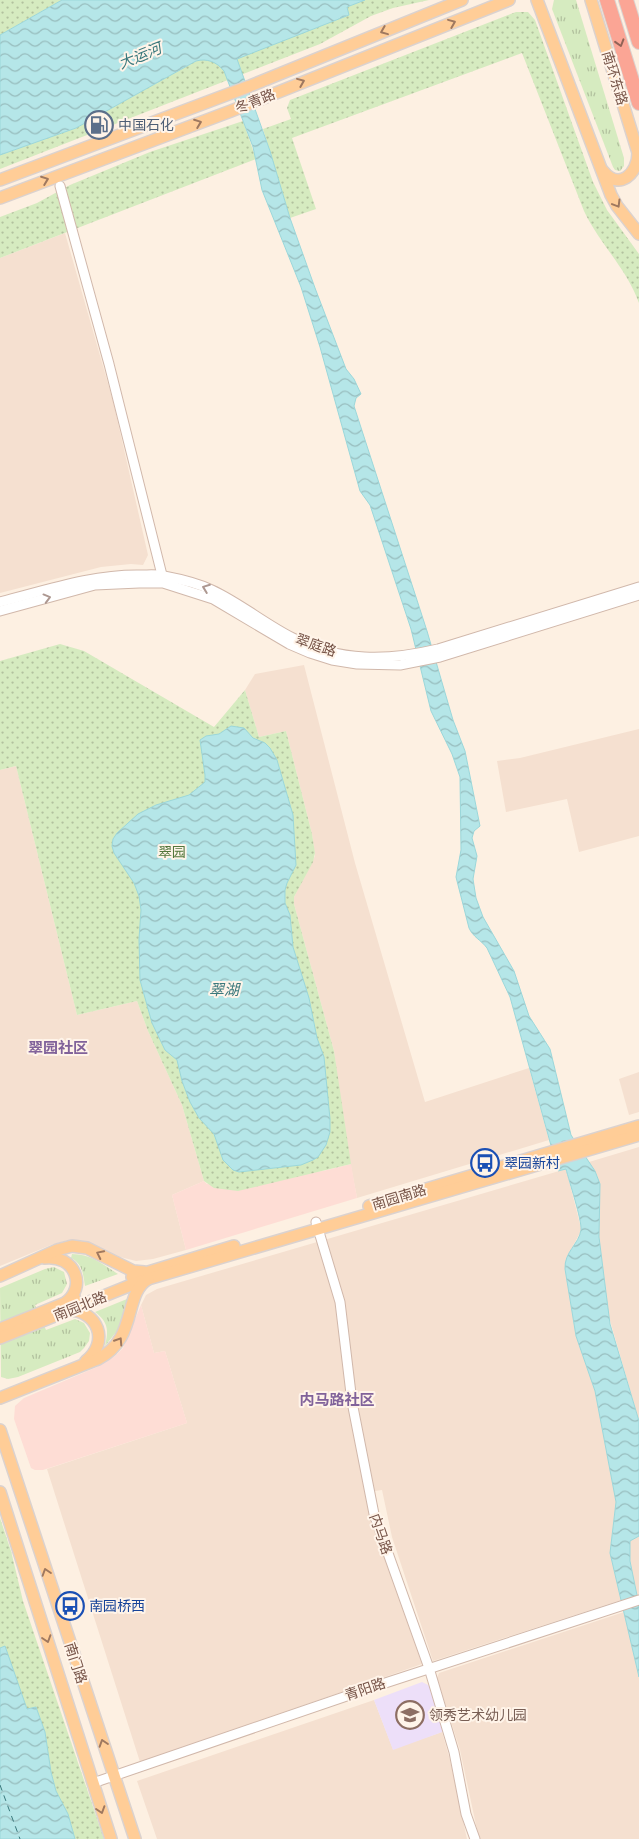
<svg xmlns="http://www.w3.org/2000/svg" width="639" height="1839" font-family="'Roboto Condensed','Noto Sans SC',sans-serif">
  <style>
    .residential { fill: #f5e0d0 }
    .commercial { fill: #feddd5 }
    .education { fill: #eddff9 }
    .grass { fill: url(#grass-tufts) }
    .park { fill: url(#park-dots) }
    .water { fill: url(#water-waves); stroke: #9bd7da }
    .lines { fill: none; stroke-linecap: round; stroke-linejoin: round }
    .ferry { stroke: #3a787c; stroke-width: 1; stroke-dasharray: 6 5; stroke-linecap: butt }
    .minor-casing { stroke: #d1b8ab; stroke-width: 11 }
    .major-casing { stroke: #dbd2cf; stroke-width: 14 }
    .highway-casing { stroke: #dbd2cf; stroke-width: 16 }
    .minor { stroke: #fff; stroke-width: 9 }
    .major { stroke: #ffcd97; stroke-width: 11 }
    .highway { stroke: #fba595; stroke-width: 14 }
    .oneway { stroke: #9f785f }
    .oneway2 { stroke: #916357 }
    .oneway3 { stroke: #ad9891 }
    .labels { text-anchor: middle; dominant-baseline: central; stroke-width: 4; stroke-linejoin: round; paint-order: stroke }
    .street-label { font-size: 14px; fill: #765347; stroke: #fff4e9 }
    .service-label { font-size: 14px; fill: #4e5e75; stroke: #fff4e9; text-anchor: start }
    .park-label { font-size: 14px; fill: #53773c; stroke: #fff4e9 }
    .transit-label { font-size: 14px; fill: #164399; stroke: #fff4e9; text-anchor: start }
    .education-label { font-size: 14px; fill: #785e54; stroke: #fff4e9; text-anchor: start }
    .water-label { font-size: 15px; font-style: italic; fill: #3a787c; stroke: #fff4e9 }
    .neighbourhood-label { font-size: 15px; font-weight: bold; fill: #81629a; stroke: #fff4e9 }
  </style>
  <defs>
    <pattern id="grass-tufts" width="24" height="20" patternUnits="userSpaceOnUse" patternTransform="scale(1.25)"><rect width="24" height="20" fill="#d6ebc0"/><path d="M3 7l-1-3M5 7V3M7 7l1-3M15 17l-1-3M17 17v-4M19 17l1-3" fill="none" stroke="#b2c19e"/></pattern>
    <pattern id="park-dots" width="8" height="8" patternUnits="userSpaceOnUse" patternTransform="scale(1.25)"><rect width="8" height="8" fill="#d6ebc0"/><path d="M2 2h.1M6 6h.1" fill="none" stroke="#b2c19e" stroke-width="1.8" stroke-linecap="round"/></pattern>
    <pattern id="water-waves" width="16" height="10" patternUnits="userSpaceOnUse" patternTransform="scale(1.25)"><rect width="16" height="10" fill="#b5e6e8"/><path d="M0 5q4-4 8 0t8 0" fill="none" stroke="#98bdbe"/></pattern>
  </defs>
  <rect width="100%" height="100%" fill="#fdf0e2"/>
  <g class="residential">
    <polygon points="65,233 113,401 148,555 143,565 131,564 101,567 0,593 0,258"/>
    <polygon points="304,665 355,863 425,1102 529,1068 549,1140 357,1198 345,1136 334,1051 294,904 294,897 315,856 312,834 286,731 259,737 245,690 255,674"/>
    <polygon points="639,729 639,836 579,852 567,799 506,812 497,761 520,758"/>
    <polygon points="16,766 77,1015 137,1001 148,1031 182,1105 204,1181 172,1195 186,1250 153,1259 136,1261 120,1257 87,1241 68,1240 51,1245 0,1266 0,770"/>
    <polygon points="639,1072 639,1112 629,1115 619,1079"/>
    <polygon points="639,1147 639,1421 609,1317 599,1237 600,1184 597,1175 589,1162"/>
    <polygon points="566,1169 581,1228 580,1233 568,1255 565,1269 576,1336 595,1391 616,1502 610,1553 621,1600 433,1661 392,1537 382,1490 375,1491 383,1538 425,1663 140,1762 47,1469 187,1423 165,1351 154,1353 141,1305 146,1295 157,1289"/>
    <polygon points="639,1536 639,1596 637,1597 632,1577 629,1551 630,1541"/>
    <polygon points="624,1612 639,1677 639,1839 479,1839 460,1750 437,1678 439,1673"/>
    <polygon points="374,1700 393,1749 442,1732 450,1760 467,1839 157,1839 137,1781"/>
  </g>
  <g class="commercial">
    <polygon points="351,1164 357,1198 186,1250 172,1195 204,1181 207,1184 323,1171"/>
    <polygon points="141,1305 154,1353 165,1351 187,1423 43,1470 35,1470 31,1468 14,1419 15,1406 24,1398 97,1367 115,1356 123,1348"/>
  </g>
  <polygon class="education" points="422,1682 428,1685 431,1690 445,1731 393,1750 374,1700"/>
  <g class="grass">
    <polygon points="554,0 576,0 624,158 624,166 620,171 615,170 613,167 552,9"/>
    <path d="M72,1254C91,1254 102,1264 118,1274L85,1286C83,1274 83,1264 71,1258Z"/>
    <polygon points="54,1267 64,1272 67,1284 62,1293 35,1305 46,1330 75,1319 84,1323 90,1333 89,1341 84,1348 80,1352 18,1377 8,1379 1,1377 0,1288 45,1269"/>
    <path d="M127,1299V1302L121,1326L105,1346C109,1330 108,1322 95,1312Z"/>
  </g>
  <g class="park">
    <polygon points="0,0 62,0 0,35"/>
    <polygon points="365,0 429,0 393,8 371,16 320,44 0,169 0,155 76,128 196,61 201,59 237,58 349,15 347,7"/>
    <path d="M516,12H528L535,20L593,182L607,210L639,254V303C627,269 599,243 584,211L522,53L292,138L316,209L290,218L263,129L291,119L287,108L290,100Z"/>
    <polygon points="243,121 256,159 0,258 0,217 37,203 70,185 150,152"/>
    <polygon points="60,644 84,651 214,727 245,690 259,737 286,731 312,834 315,853 313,862 294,897 294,904 334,1051 351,1164 238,1191 214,1188 204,1181 182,1105 148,1031 137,1001 77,1015 16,766 0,770 0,661"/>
    <polygon points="0,1518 11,1551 23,1601 104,1839 75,1839 68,1814 56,1791 51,1772 45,1732 36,1707 27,1709 5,1647 0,1648"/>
  </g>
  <g class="water">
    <path d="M62,0H365L347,7L349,15L237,59L270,151L290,218L315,288L346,369L354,379L361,394L356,398L354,406L427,631L453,720L465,751L480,826L474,831L472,838L477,856L473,879L476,898L483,917L514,971L529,1016L550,1049L571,1135L595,1171L600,1184L599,1237L610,1324L639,1421V1536L630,1541V1561L639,1605V1677L610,1553L616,1502L595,1391L576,1336L565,1269C564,1252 579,1244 581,1230C582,1220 569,1181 566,1169L558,1171L510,997L487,948C481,940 473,937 469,928L456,877L461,850L460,777L452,754L431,711L411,629L370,505L360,491L320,347L301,287L262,190L253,147L224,71C217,62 207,58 196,61L76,128L0,155V35Z"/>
    <polygon points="231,726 244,728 253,738 265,743 270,748 277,760 293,815 296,865 287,883 285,890 285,903 290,915 293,947 309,998 317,1038 324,1057 330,1119 330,1132 326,1145 318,1157 313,1160 301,1165 239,1172 233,1170 223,1160 214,1134 199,1118 190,1102 182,1081 177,1060 165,1050 152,1023 140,980 139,939 141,910 139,896 134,883 114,853 112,846 113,839 117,833 138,814 156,805 189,795 205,782 205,775 200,740 206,736 219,734"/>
    <polygon points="5,1646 27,1709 36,1707 45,1732 51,1772 56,1791 68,1814 75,1839 0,1839 0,1648"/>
  </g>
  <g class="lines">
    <polyline class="ferry" points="0,1785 20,1839"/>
    <defs>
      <g id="minor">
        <polyline points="60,186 109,364 162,575"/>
        <path d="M0,602C47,590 93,574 141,575C149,575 157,574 164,576C180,579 197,583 212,590C240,603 265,624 293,638C340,662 388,661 438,649L639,587"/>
        <polyline points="0,611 95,585 139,583 163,583 213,599 289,644 310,653 332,660 357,664 400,665 440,657 639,595"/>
        <polyline points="316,1222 340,1302 352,1402 374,1514 429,1668 454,1752 466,1814 475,1839"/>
        <polyline points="93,1783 373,1687 639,1600"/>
      </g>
      <g id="major">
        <polyline points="537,0 611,195 617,206 639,234"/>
        <polyline points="591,0 639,156"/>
        <path d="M603,171C619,191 638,174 638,153"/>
        <polyline points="0,180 250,86 462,0"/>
        <polyline points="0,198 231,111 509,0"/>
        <polyline points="369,1206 639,1126"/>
        <path d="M44,1258C76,1254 87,1288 65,1303"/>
        <polyline points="0,1276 57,1250 72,1246 87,1248 133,1271 144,1272"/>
        <polyline points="132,1277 234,1246"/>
        <path d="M68,1310C98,1310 110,1342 86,1361"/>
        <polyline points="0,1329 75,1299"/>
        <polyline points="0,1338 141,1281 639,1135"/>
        <path d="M0,1398L98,1359C138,1339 123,1294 148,1279"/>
        <polyline points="0,1430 135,1839"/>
        <polyline points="0,1492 111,1839"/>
      </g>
      <g id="highway">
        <polyline points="607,0 639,103"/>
        <polyline points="626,0 639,42"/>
      </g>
    </defs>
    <use href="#minor" class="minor-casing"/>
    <use href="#major" class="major-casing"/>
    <use href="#highway" class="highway-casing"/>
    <use href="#minor" class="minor"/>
    <use href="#major" class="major"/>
    <use href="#highway" class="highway"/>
  </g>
  <defs><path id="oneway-chevron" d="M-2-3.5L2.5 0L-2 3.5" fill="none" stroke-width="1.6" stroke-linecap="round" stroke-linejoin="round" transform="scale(1.25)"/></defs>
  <g class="oneway">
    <use href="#oneway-chevron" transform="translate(452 23) rotate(-22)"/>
    <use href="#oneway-chevron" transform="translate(384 31) rotate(158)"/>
    <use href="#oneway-chevron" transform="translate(301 82) rotate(-22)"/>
    <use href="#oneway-chevron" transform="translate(198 123) rotate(-21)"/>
    <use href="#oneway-chevron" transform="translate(45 180) rotate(-21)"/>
    <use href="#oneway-chevron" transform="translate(617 204) rotate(59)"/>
    <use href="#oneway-chevron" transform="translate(100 1254) rotate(-154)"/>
    <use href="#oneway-chevron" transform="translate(119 1341) rotate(-57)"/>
    <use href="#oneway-chevron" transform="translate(46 1572) rotate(-108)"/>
    <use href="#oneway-chevron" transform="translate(47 1639) rotate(72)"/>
    <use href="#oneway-chevron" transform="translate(103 1743) rotate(-108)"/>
    <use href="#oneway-chevron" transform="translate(101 1810) rotate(72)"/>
  </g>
  <use class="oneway2" href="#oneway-chevron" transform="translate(620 43) rotate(73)"/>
  <g class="oneway3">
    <use href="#oneway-chevron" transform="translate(206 588) rotate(-159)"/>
    <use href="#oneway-chevron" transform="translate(47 598) rotate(-15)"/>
  </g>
  <defs>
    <symbol id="fuel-ring" viewBox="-11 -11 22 22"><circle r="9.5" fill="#fff4e9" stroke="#5c6f8a" stroke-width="1.5"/><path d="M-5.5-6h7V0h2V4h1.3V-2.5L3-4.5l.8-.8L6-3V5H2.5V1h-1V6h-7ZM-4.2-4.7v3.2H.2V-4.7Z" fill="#5c6f8a"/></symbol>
    <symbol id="bus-ring" viewBox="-11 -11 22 22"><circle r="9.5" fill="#fff4e9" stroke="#1a4fb4" stroke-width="1.5"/><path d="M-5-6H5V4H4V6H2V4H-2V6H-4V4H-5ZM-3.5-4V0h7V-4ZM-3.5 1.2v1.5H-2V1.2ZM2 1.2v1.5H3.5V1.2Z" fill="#1a4fb4"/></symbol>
    <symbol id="school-ring" viewBox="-11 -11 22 22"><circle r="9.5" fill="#fff4e9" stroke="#8d6e63" stroke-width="1.5"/><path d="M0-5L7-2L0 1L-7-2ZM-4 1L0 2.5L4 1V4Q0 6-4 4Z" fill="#8d6e63"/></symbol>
  </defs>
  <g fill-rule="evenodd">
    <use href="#fuel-ring" x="83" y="109" width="32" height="32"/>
    <use href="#bus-ring" x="469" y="1147" width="32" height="32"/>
    <use href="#bus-ring" x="54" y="1590" width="32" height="32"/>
    <use href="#school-ring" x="394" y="1699" width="32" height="32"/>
  </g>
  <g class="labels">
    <g class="street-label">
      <text transform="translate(615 78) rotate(73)">南环东路</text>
      <text transform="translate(255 101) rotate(-22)">冬青路</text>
      <text transform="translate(316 645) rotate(19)">翠庭路</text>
      <text transform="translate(399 1197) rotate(-17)">南园南路</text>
      <text transform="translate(80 1306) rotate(-22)">南园北路</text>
      <text transform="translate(381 1534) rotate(71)">内马路</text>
      <text transform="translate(76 1663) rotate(72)">南门路</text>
      <text transform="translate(365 1689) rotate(-19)">青阳路</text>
    </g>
    <g class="service-label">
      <text x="118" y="125">中国石化</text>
    </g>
    <g class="park-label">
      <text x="172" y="852">翠园</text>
    </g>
    <g class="transit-label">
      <text x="504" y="1163">翠园新村</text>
      <text x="89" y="1606">南园桥西</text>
    </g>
    <g class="education-label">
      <text x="429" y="1715">领秀艺术幼儿园</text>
    </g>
    <g class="water-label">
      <text transform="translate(140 56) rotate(-22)">大运河</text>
      <text x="224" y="990">翠湖</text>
    </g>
    <g class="neighbourhood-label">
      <text x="58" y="1048">翠园社区</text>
      <text x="337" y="1400">内马路社区</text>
    </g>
  </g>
</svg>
